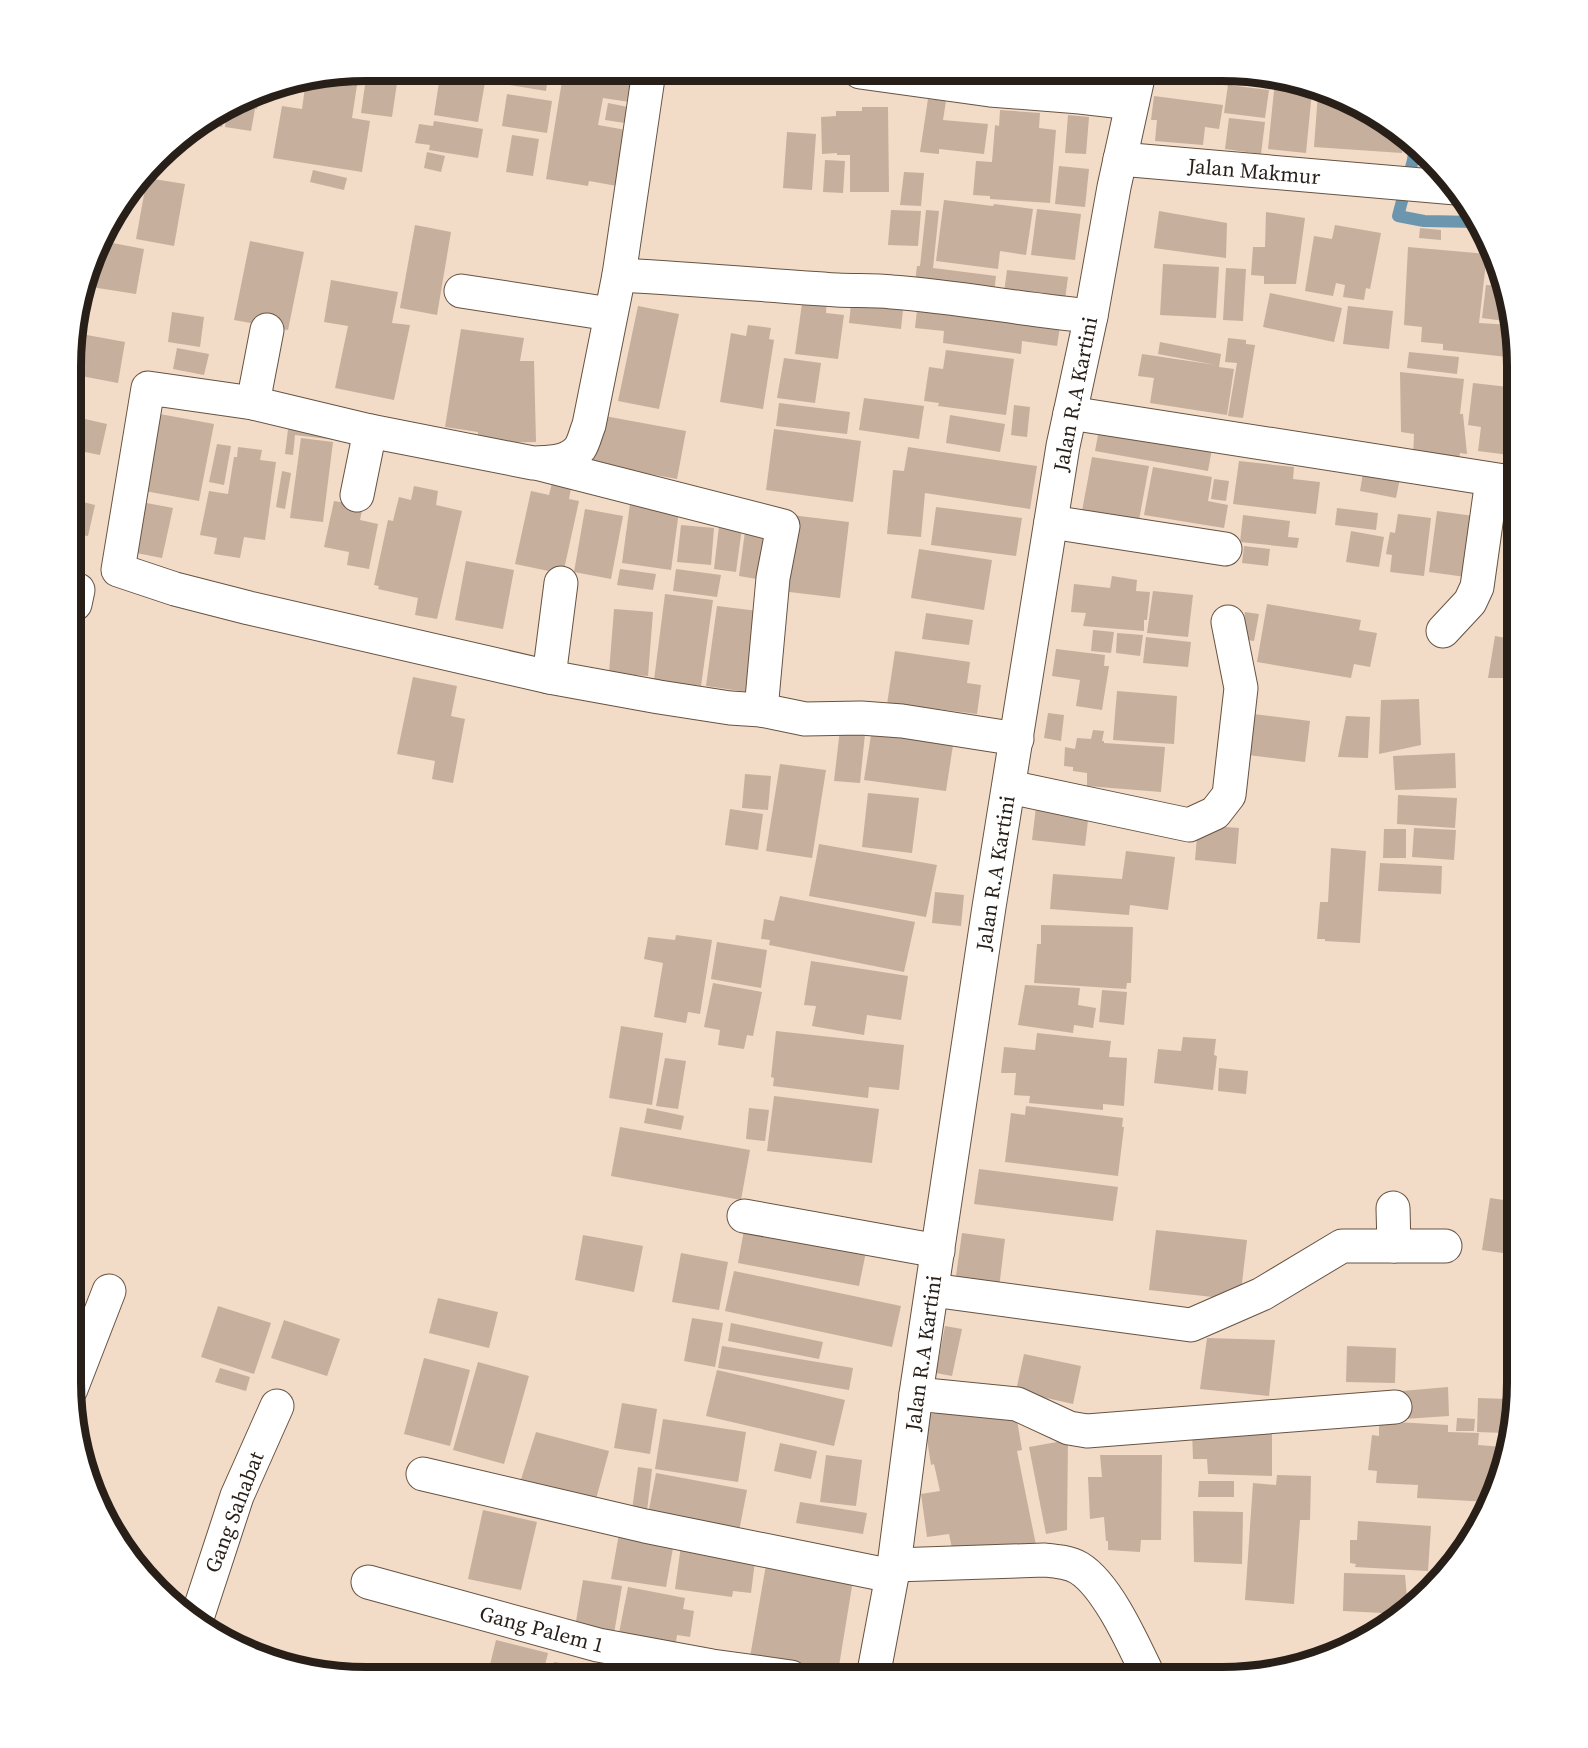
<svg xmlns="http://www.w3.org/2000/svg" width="1588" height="1748" font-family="'Source Serif 4',serif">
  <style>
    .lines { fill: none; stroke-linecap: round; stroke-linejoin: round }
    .stream { stroke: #6c96ae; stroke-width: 12 }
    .building { fill: #c6af9d }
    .minor-casing { stroke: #675342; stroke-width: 35 }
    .minor { stroke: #fff; stroke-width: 33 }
    .labels { text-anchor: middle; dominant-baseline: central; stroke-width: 4.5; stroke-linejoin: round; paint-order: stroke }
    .street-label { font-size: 21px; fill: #281f18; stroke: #fff }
    .rim { fill: none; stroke: #281f18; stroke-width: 8 }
  </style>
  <rect width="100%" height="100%" fill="#f2dbc7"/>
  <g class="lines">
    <polyline class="stream" points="1415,145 1413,160 1398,216 1424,221 1478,222"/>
  </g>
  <g class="building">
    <polygon points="423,71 487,71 478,122 434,115 439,82 421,79"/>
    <polygon points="498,71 549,71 546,91 497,83"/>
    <polygon points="606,71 640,76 636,103 603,98 598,125 626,130 617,186 589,181 588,186 546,179 562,81 576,84 578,75 604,80"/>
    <polygon points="359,72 352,118 370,121 362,172 273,158 282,106 302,109 306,80"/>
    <polygon points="1000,72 1111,73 1111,85 999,84"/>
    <polygon points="1226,73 1260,73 1268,76 1267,81 1226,74"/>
    <polygon points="366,78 397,83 392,117 361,113"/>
    <polygon points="1275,81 1286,82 1312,91 1306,153 1268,149"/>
    <polygon points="1228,85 1269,90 1265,118 1224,113"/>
    <polygon points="260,93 257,109 255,109 251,131 225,127 227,111"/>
    <polygon points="1318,93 1363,108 1363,119 1384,121 1404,136 1402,153 1314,147"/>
    <polygon points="507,94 552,101 547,133 502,126"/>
    <polygon points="1154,96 1223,105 1219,129 1205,127 1203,145 1155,141 1157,120 1151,120"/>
    <polygon points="928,99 946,101 943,120 988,124 984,154 939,149 939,154 920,152"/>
    <polygon points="608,103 628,107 625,123 605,120"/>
    <polygon points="862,107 888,107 889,192 850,192 850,155 837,155 837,153 822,154 821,117 836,116 836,111 862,111"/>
    <polygon points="1000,110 1040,113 1039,128 1056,130 1050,203 990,199 990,196 973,195 976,161 992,162 995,125 999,126"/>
    <polygon points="224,113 222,127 208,125 209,122"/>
    <polygon points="1068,115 1089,117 1086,154 1065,153"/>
    <polygon points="1229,118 1265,122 1261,154 1225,149"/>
    <polygon points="434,121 483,129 478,158 429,150 430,145 415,143 419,124 433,126"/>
    <polygon points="787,132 816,134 812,190 783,188"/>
    <polygon points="512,135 539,139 533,176 506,172"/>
    <polygon points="427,152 445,156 441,172 424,168"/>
    <polygon points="825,160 845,161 843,193 823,192"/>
    <polygon points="1059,166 1089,169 1085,207 1055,204"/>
    <polygon points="313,170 347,178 344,190 310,182"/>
    <polygon points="904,172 924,173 921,206 900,205"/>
    <polygon points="147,178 185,184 174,246 136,239"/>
    <polygon points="944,200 993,206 994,204 1033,209 1026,255 1000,251 998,269 936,261"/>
    <polygon points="1037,209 1081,214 1075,260 1031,255"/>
    <polygon points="891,210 921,211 918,246 888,245"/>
    <polygon points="926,210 939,211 933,268 996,276 994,294 915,283 917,266 920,266"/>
    <polygon points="1159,211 1227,223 1226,258 1154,248"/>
    <polygon points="1266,212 1305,218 1296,284 1264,284 1264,276 1251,275 1253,247 1265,247"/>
    <polygon points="415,225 451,232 437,315 400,308"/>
    <polygon points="1335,225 1381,233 1370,289 1366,288 1364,300 1343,297 1345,285 1336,283 1333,296 1305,291 1314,236 1332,239"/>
    <polygon points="1420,228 1441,230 1441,240 1419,238"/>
    <polygon points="102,241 144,249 136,294 85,286"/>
    <polygon points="250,241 304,252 288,330 234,320"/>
    <polygon points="1408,247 1487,254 1479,323 1513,325 1517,347 1517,358 1443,350 1443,344 1421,342 1422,327 1404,325"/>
    <polygon points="1163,264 1219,267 1216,318 1160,315"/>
    <polygon points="1226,268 1246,269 1243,321 1223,320"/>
    <polygon points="1007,270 1068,277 1064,307 1003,300"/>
    <polygon points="331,280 398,292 392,323 410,325 394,400 335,388 348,326 324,322"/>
    <polygon points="1486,285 1505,286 1512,322 1482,318"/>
    <polygon points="1270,293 1342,308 1334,342 1263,327"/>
    <polygon points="852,295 904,300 901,329 849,323"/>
    <polygon points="803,296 827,299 826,313 844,315 838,359 795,354"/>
    <polygon points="918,301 1061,320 1057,346 1022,341 1021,354 943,343 944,331 915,328"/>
    <polygon points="638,306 679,314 659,409 618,401"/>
    <polygon points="1348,306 1393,311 1389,349 1343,344"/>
    <polygon points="172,312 204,317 200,347 168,342"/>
    <polygon points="748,325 771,328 769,339 774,340 763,409 720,402 731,333 746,336"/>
    <polygon points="461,329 524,338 520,361 534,361 536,442 478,443 478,432 445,427"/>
    <polygon points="76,333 125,342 118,383 76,375"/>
    <polygon points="1228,338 1246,340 1246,344 1255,345 1243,418 1228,416 1237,363 1225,362"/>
    <polygon points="1160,342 1221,354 1219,367 1234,369 1227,415 1150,403 1154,378 1138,376 1142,354 1216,365 1158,354"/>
    <polygon points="177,348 209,354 204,375 173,369"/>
    <polygon points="946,350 1014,359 1006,415 938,406 939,403 924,401 929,367 943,369"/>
    <polygon points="1409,352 1459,357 1457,374 1407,368"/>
    <polygon points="784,358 821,363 815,403 777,398"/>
    <polygon points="1400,372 1464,379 1460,414 1463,414 1467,454 1460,453 1458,465 1413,458 1414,434 1401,432"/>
    <polygon points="1473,383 1517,388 1517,456 1478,451 1481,427 1468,425"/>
    <polygon points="864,398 924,406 919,439 859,430"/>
    <polygon points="779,403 850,412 847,434 776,426"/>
    <polygon points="1014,405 1030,407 1027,437 1011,435"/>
    <polygon points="149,412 214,424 199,501 134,489"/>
    <polygon points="599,415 686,431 677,479 590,463"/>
    <polygon points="950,415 1005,424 1000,452 946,443"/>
    <polygon points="76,417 107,424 100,455 75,450"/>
    <polygon points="289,421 337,430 336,440 295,435 293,455 285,454"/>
    <polygon points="1100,424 1213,443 1208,471 1095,451"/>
    <polygon points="774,429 861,441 853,502 766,490"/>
    <polygon points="301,438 333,442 323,522 290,518"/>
    <polygon points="217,444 231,446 224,485 209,482"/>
    <polygon points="238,447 262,450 260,460 276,462 265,540 244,537 240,558 214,554 217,538 200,535 209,491 228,494 234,457 237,457"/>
    <polygon points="908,447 1037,466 1030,509 925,493 921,537 887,534 893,470 904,471"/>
    <polygon points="1092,457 1149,466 1139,520 1082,511"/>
    <polygon points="1239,461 1294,467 1293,479 1320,482 1316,514 1233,504"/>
    <polygon points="1153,467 1212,477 1208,501 1228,505 1224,528 1144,515"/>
    <polygon points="1364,467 1401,473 1396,498 1360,491"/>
    <polygon points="282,471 291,473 285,509 276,507"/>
    <polygon points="553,479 572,483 569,499 579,501 563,574 515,564 531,491 549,495"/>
    <polygon points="1214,479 1229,481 1226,501 1211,499"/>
    <polygon points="414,486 438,491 436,505 462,511 437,619 415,615 418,598 378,589 379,586 374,585 388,520 393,521 399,497 411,500"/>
    <polygon points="75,500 95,505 88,536 75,534"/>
    <polygon points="136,501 173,508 162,558 126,551"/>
    <polygon points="334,501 363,506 360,520 378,524 369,569 347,565 349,552 324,547"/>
    <polygon points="630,504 679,511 671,570 622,563"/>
    <polygon points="936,507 1022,518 1016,556 931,545"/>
    <polygon points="1337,508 1378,513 1376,530 1335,525"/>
    <polygon points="585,509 623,516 611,579 574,572"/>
    <polygon points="1437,511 1481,517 1473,578 1429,572"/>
    <polygon points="1398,514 1431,518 1424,576 1390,572 1392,555 1386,554 1390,532 1395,533"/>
    <polygon points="791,515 849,522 840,598 781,591"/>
    <polygon points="1243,515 1290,521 1288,537 1299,538 1297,548 1240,542"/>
    <polygon points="746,524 771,528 763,580 739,576"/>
    <polygon points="681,525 714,528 711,565 677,562"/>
    <polygon points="719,526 742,528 736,572 714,569"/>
    <polygon points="1351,531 1384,537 1379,567 1346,562"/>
    <polygon points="1244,546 1270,549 1268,566 1242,563"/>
    <polygon points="919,549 992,560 984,610 911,598"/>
    <polygon points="466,561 514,570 503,629 455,620"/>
    <polygon points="620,569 656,574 653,590 617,585"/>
    <polygon points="676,569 721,575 717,597 673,591"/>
    <polygon points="1112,576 1137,580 1136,591 1150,592 1147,620 1144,620 1144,631 1083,626 1086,613 1071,612 1074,584 1110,588"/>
    <polygon points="1153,591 1193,595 1188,637 1147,633"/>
    <polygon points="665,594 713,600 701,686 654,680"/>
    <polygon points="1267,604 1361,620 1359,630 1377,633 1370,667 1354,664 1351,678 1257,662"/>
    <polygon points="717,606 758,611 747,692 706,686"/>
    <polygon points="614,609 653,612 648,676 609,673"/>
    <polygon points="1245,612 1259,614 1254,641 1240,639"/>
    <polygon points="926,613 973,620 969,645 922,639"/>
    <polygon points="1093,630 1114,632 1111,653 1091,651"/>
    <polygon points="1117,633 1143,635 1140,656 1116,653"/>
    <polygon points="1495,636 1517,640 1517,698 1505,698 1506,678 1488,678"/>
    <polygon points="1146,637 1191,642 1188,667 1143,663"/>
    <polygon points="1056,649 1105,655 1104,666 1109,666 1102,710 1076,706 1080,680 1052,676"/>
    <polygon points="895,651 970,662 967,683 981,685 977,714 921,707 920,717 886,711"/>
    <polygon points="413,677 457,686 451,716 465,719 453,783 432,779 435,761 397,754"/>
    <polygon points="1117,691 1177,696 1174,744 1113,740"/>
    <polygon points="1419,699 1421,745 1379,754 1381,700"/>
    <polygon points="1048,713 1064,715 1061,741 1044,738"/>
    <polygon points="1245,713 1310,721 1305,762 1240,754"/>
    <polygon points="1346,716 1370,717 1368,758 1338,757"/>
    <polygon points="841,721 866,724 860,783 834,781"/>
    <polygon points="873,722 953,745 946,791 864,780"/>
    <polygon points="1093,730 1104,731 1102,741 1104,741 1104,743 1165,747 1161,792 1087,786 1087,773 1073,771 1073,767 1064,766 1065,747 1075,749 1077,738 1091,739"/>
    <polygon points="1455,753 1456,788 1395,790 1393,756"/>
    <polygon points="780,764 826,770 812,858 766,851"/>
    <polygon points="745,774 771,776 768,810 742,808"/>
    <polygon points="868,793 919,798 912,853 862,847"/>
    <polygon points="1398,795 1457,798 1455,828 1397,824"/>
    <polygon points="1036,807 1089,812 1085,846 1032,840"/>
    <polygon points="730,809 763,814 758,850 725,845"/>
    <polygon points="1198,825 1239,828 1236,864 1195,860"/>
    <polygon points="1414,828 1456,830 1454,860 1412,857"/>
    <polygon points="1384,829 1406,829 1406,858 1383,858"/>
    <polygon points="819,844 937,865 926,917 809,896"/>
    <polygon points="1331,848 1366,851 1360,943 1325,941 1325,939 1317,939 1320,902 1328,902"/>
    <polygon points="1126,851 1175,857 1168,910 1130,905 1129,915 1050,909 1053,874 1122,879"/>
    <polygon points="1380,863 1442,866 1441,894 1378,891"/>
    <polygon points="935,892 964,895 961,926 932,923"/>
    <polygon points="780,896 915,922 904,972 769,945 770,940 761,939 764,919 774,921"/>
    <polygon points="1041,925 1133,927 1131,983 1127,983 1126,989 1034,983 1037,944 1041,944"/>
    <polygon points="676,935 712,940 700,1014 688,1012 686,1023 654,1017 663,963 644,959 648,937 675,940"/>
    <polygon points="717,942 767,950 761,988 711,979"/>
    <polygon points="811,961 908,976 901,1020 867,1015 864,1035 812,1026 816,1006 804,1005"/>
    <polygon points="713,983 762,992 753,1036 747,1035 744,1049 718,1045 720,1030 704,1027"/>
    <polygon points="1025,985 1080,988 1078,1005 1096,1008 1093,1028 1074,1025 1073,1033 1018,1025"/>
    <polygon points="1102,990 1127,992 1124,1025 1099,1022"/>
    <polygon points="621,1026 663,1033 652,1105 609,1098"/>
    <polygon points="776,1031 904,1045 899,1090 869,1087 868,1098 773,1086 774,1078 771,1077"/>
    <polygon points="1037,1033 1111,1041 1109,1057 1127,1058 1124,1106 1103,1104 1103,1110 1029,1103 1030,1096 1014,1095 1016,1073 1001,1073 1004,1047 1035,1050"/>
    <polygon points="1183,1037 1216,1039 1214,1055 1217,1056 1213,1090 1154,1083 1158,1049 1181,1051"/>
    <polygon points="665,1058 686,1061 678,1109 656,1106"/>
    <polygon points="1219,1068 1248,1071 1246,1094 1218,1091"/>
    <polygon points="774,1096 879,1109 872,1163 767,1151"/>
    <polygon points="1026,1106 1123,1118 1122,1127 1124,1127 1118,1176 1005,1162 1011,1113 1025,1115"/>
    <polygon points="647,1108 684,1116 681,1130 644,1123"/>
    <polygon points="749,1108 769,1110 765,1141 746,1139"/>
    <polygon points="620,1127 750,1150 741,1200 611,1176"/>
    <polygon points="979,1169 1118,1187 1113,1221 974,1204"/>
    <polygon points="1490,1198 1517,1202 1517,1255 1482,1250"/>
    <polygon points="746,1219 868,1242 859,1286 738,1263"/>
    <polygon points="1156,1230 1247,1240 1240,1300 1149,1290"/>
    <polygon points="962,1233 1005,1239 999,1288 955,1283"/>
    <polygon points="583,1235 643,1246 634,1292 575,1280"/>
    <polygon points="681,1253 728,1262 719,1310 672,1302"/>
    <polygon points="734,1271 901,1306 892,1347 725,1311"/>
    <polygon points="438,1298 498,1312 489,1348 429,1333"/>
    <polygon points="218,1306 271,1323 254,1374 201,1357"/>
    <polygon points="692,1318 723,1323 715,1367 684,1361"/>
    <polygon points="284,1320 340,1339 327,1376 271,1358"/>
    <polygon points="731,1323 823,1342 819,1359 728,1341"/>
    <polygon points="945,1326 962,1329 952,1376 936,1373"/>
    <polygon points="1510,1329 1517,1330 1517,1393 1505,1393"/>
    <polygon points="1207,1338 1275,1340 1269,1396 1200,1389"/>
    <polygon points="722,1346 853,1368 849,1390 718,1368"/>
    <polygon points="1347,1346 1396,1348 1395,1383 1346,1382"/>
    <polygon points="1024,1354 1081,1366 1073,1404 1016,1391"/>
    <polygon points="424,1358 470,1370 450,1446 404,1434"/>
    <polygon points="478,1362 529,1376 504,1464 453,1450"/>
    <polygon points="220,1368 250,1377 246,1391 215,1382"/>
    <polygon points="717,1370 845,1400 834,1446 706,1416"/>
    <polygon points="1448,1387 1449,1416 1404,1419 1402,1391"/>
    <polygon points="1478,1398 1507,1399 1505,1433 1477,1432"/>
    <polygon points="622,1403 657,1409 650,1454 614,1448"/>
    <polygon points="1015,1408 1022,1450 1017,1451 1037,1550 954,1558 949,1534 927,1537 921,1494 940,1491 934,1464 931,1465 923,1414"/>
    <polygon points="1457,1418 1475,1419 1474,1431 1456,1431"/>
    <polygon points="663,1419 746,1432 738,1482 655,1469"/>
    <polygon points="1379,1421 1448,1425 1448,1432 1479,1433 1478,1445 1503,1447 1501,1474 1490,1502 1417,1498 1418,1485 1376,1483 1377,1471 1368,1470 1372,1435 1379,1436"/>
    <polygon points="1192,1431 1272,1431 1272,1476 1208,1474 1207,1459 1193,1459"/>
    <polygon points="536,1432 609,1451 596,1499 517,1492"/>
    <polygon points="1068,1440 1067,1530 1046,1534 1029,1447"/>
    <polygon points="780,1443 817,1451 811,1479 774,1471"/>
    <polygon points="826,1455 862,1460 856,1506 820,1502"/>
    <polygon points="1100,1455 1162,1455 1161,1540 1141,1540 1140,1552 1108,1550 1108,1541 1106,1541 1104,1517 1090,1519 1088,1477 1102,1477"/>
    <polygon points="638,1467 652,1469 646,1519 631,1517"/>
    <polygon points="656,1473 747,1490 737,1542 646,1525"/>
    <polygon points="1277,1475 1311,1476 1310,1520 1300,1520 1294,1604 1245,1600 1253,1483 1276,1485"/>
    <polygon points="1199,1481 1234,1481 1234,1497 1198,1497"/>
    <polygon points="800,1502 867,1513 863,1534 796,1523"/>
    <polygon points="483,1510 537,1522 521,1590 468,1579"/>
    <polygon points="1193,1511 1243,1512 1242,1564 1194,1562"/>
    <polygon points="1358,1521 1431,1526 1428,1571 1355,1567 1356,1564 1350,1563 1350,1540 1357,1540"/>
    <polygon points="620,1528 675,1537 666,1587 611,1579"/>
    <polygon points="682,1538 755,1561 751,1593 733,1591 732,1597 675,1589"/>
    <polygon points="767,1559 854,1574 838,1672 750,1657"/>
    <polygon points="1344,1573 1405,1575 1408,1610 1403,1614 1343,1611"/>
    <polygon points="583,1580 622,1586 614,1634 575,1627"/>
    <polygon points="628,1587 685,1598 683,1609 694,1611 690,1637 677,1635 675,1649 618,1638"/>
    <polygon points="496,1640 548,1653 542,1677 487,1677"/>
    <polygon points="554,1662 581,1666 579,1677 552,1677"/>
    <polygon points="613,1667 641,1673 640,1677 611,1677"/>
  </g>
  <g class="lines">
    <defs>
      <g id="minor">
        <path d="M649,71L619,275L589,425C586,432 584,442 580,448C569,463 550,462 533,463L370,431L253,403L148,388L118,570L175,589L249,608L549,677L659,697L730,708L761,710L805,719L861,718L902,721L1017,739"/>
        <polyline points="860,72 990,90 1080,97 1132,103"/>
        <polyline points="1120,159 1456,188"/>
        <path d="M619,275C692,279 764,285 837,290C855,291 874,290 892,292C959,297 1024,310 1091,316"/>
        <polyline points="461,291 610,314"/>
        <polyline points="253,403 267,330"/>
        <polyline points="1070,413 1517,483"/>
        <polyline points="540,464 783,526 773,578 761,710"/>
        <polyline points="357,495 370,431"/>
        <polyline points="1051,522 1225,549"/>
        <polyline points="75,604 78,590"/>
        <polyline points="1443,631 1470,602 1477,587 1492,480"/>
        <polyline points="549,677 561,583"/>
        <polyline points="1009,787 1189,825 1215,813 1229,795 1241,688 1228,622"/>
        <polyline points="1393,1208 1394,1246"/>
        <polyline points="744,1216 938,1251"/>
        <polyline points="932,1290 1191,1325 1262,1294 1342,1246 1445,1246"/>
        <polyline points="71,1389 109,1291"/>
        <polyline points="916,1394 1017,1404 1069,1428 1087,1431 1395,1407"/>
        <polyline points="423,1474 645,1526 892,1576"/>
        <path d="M894,1565L1044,1560C1055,1561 1069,1562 1079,1568C1108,1586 1134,1646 1149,1677"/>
        <polyline points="368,1582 598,1645 712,1666 791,1677"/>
        <polyline points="196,1621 237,1496 277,1406"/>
        <polyline points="873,1677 894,1565 916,1394 989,907 1063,446 1091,316 1114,187 1139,73"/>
      </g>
    </defs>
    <use href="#minor" class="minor-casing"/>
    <use href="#minor" class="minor"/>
  </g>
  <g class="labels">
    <g class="street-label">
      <text transform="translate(1254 171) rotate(5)">Jalan Makmur</text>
      <text transform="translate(1075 394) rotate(-79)">Jalan R.A Kartini</text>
      <text transform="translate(995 873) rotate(-81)">Jalan R.A Kartini</text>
      <text transform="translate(923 1353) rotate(-82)">Jalan R.A Kartini</text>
      <text transform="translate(234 1512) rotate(-69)">Gang Sahabat</text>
      <text transform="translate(542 1629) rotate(15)">Gang Palem 1</text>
    </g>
  </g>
  <path d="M0 0H1588V1748H0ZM366 81H1222A285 285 0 0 1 1507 366V1382A285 285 0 0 1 1222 1667H366A285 285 0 0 1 81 1382V366A285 285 0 0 1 366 81Z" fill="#fff" fill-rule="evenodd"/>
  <path class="rim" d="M366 81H1222A285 285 0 0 1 1507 366V1382A285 285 0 0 1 1222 1667H366A285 285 0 0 1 81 1382V366A285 285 0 0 1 366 81Z"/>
</svg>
